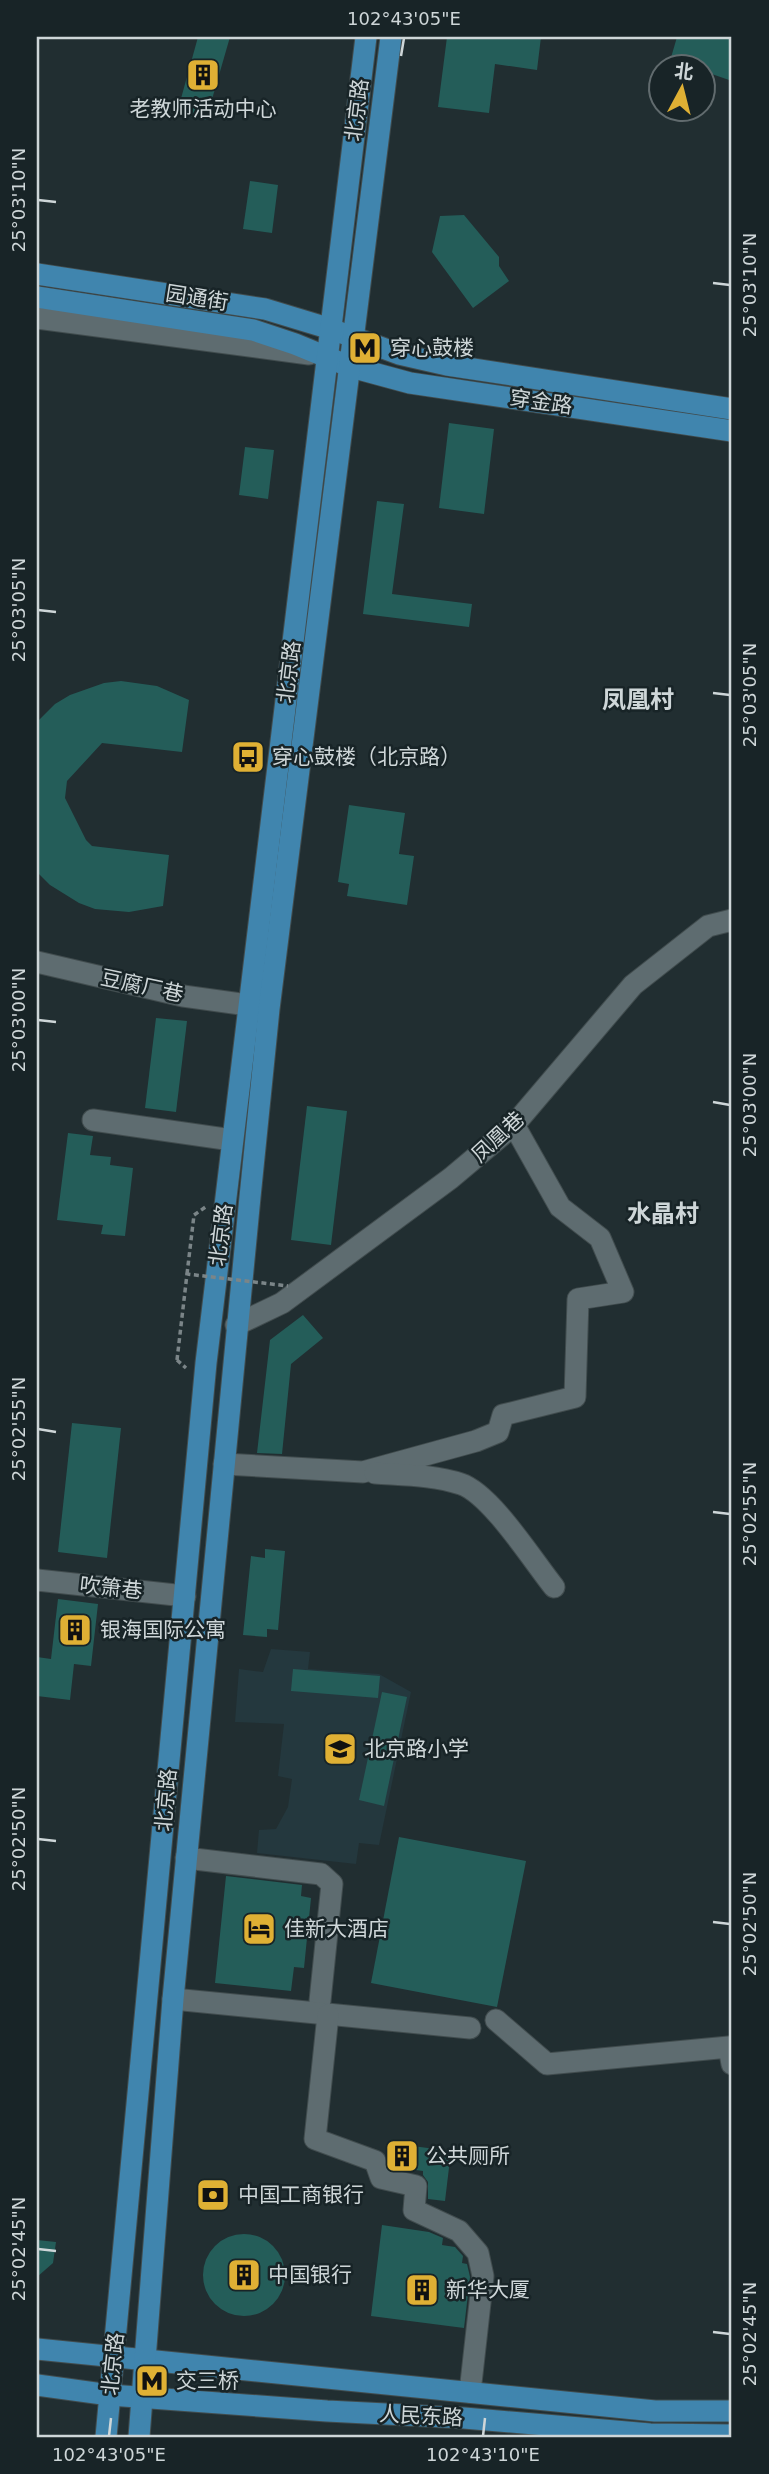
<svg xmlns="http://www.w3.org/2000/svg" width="769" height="2474" font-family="'DejaVu Sans','Noto Sans SC',sans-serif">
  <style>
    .built { fill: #24383e }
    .building { fill: #245d59 }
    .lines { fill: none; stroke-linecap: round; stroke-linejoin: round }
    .minor-casing { stroke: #414c4e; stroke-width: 23 }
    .major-casing { stroke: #414c4e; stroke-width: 23 }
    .path { stroke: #7b8588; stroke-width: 3.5; stroke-dasharray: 5 3.5; stroke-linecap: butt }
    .minor { stroke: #5e6c70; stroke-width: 21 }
    .major { stroke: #4085ae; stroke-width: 21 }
    .path-bridge { stroke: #7b8588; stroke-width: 3.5; stroke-dasharray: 5 3.5; stroke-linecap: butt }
    .ticks { fill: none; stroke: #ced6d8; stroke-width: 2.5 }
    .labels { text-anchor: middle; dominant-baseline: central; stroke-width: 5; stroke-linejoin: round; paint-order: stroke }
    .poi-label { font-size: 21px; fill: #ced6d8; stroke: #182427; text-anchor: start }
    .street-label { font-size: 21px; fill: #ced6d8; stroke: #182427 }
    .quarter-label { font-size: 24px; font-weight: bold; fill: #ced6d8; stroke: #182427 }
    .neatline { fill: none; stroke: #ced6d8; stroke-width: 2.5 }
    .ticks-label { font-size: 18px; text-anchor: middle; fill: #ced6d8 }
  </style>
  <rect width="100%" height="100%" fill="#212e31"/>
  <polygon class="built" points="271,1649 310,1652 308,1669 379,1674 411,1692 379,1845 359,1843 356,1864 257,1853 259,1830 276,1829 288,1807 292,1779 278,1776 284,1724 235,1722 239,1669 263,1672"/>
  <g class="building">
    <polygon points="198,37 230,37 206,120 177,113"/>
    <polygon points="447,37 541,37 537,70 495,64 489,113 438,107"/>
    <polygon points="677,37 724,37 732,39 732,81 703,71 703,66 688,66 670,61"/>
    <polygon points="250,181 278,185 272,233 243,229"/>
    <polygon points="464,215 499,257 499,266 509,281 473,308 432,252 440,216"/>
    <polygon points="449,423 494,429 484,514 439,508"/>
    <polygon points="245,447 274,450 268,499 239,495"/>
    <polygon points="377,501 404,504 392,594 472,604 469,627 363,614"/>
    <polygon points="121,681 157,686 189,700 182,752 102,743 67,781 65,798 86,840 92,846 169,855 163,906 129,912 95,909 79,903 50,885 37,872 37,722 55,704 70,695 104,683"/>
    <polygon points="349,805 405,813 399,854 414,856 407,905 347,896 349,884 338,882"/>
    <polygon points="156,1018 187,1021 176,1112 145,1108"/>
    <polygon points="307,1106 347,1111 331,1245 291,1240"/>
    <polygon points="68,1133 93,1136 90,1155 111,1157 110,1165 133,1168 125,1236 101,1234 103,1225 57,1220"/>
    <polygon points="303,1315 323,1338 291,1364 282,1454 257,1453 270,1340"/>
    <polygon points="72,1423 121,1428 107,1558 58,1552"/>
    <polygon points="265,1549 285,1551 278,1630 267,1629 267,1637 243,1635 251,1556 265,1558"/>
    <polygon points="58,1599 98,1604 91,1666 74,1664 70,1700 37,1696 37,1657 51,1659"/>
    <polygon points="293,1669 380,1676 378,1698 291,1691"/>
    <polygon points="382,1692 407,1697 384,1806 359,1800"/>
    <polygon points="399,1837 526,1861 497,2007 371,1983"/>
    <polygon points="226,1876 302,1885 301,1896 311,1898 304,1968 294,1967 291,1991 215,1983"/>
    <polygon points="397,2144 451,2151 445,2201 428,2199 428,2182 423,2175 423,2171 394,2167"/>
    <polygon points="382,2225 429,2232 443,2238 442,2245 455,2247 463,2256 462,2263 467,2264 470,2277 464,2328 371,2316"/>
    <circle cx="244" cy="2275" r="41"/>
    <polygon points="37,2240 56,2242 53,2263 37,2277"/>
  </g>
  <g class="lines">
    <defs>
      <g id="minor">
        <polyline points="37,318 309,354"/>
        <polyline points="37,962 183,996 248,1005"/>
        <polyline points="93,1120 232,1140"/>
        <polyline points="236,1325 282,1303 451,1178 514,1125 633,985 708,926 732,920"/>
        <polyline points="224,1464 363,1472 476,1441 498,1432 503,1415 575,1397 578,1299 623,1292 600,1238 560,1207 514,1125"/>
        <path d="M375,1473C403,1475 434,1475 461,1484C491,1494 533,1561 554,1587"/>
        <polyline points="37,1580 185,1596"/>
        <polyline points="186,1858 321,1874 332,1884 320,2001"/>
        <polyline points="173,1999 470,2028"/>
        <polyline points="328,2015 315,2139 375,2161 381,2178 416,2186 414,2210 459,2231 478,2253 483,2276 470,2392"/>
        <polyline points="496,2020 547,2064 729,2047 732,2064"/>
      </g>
      <g id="major">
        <polyline points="37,274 265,309 331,329 399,354 447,365 732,409"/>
        <polyline points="37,297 253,330 295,344 351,367 410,383 732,431"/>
        <polyline points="37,2349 655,2411 732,2411"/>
        <polyline points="37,2385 110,2395 327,2411 464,2418 650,2434 732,2435"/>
        <polyline points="106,2437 206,1363 366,37"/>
        <polyline points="139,2437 173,1999 250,1197 269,1009 391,37"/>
      </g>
    </defs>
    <use href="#minor" class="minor-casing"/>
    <use href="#major" class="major-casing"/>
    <g class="path">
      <polyline points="187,1274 194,1215 207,1206"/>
      <polyline points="177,1360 186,1368"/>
    </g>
    <use href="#minor" class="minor"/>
    <use href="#major" class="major"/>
    <polyline class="path-bridge" points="177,1360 187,1274 288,1286"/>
  </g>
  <path class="ticks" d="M401,56L404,38M38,200L56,202M713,283L730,285M38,610L56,612M713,693L730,695M38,1020L56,1022M713,1102L730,1105M38,1429L56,1432M713,1512L730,1514M38,1839L56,1841M713,1922L730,1924M38,2249L56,2251M713,2332L730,2334M109,2436L111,2418M483,2436L485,2418"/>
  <defs>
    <symbol id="building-square" viewBox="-11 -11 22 22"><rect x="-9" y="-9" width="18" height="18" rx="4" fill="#dfb034" stroke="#182427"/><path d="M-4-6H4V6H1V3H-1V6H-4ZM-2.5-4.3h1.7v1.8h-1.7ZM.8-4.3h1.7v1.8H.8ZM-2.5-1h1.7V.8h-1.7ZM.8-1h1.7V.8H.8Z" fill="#111"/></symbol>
    <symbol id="metro-square" viewBox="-11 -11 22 22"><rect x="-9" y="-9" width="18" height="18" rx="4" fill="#dfb034" stroke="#182427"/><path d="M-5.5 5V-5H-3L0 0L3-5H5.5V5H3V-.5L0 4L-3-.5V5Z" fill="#111"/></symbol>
    <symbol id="bus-square" viewBox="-11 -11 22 22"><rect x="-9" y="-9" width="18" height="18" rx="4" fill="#dfb034" stroke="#182427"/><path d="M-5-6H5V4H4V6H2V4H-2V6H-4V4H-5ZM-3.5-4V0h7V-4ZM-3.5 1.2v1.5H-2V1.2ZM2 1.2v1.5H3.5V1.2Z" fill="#111"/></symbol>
    <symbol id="school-square" viewBox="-11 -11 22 22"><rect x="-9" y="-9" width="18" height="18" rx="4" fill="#dfb034" stroke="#182427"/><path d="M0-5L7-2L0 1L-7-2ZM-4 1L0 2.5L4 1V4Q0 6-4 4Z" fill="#111"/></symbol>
    <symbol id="hotel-square" viewBox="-11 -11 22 22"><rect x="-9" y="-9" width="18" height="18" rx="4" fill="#dfb034" stroke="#182427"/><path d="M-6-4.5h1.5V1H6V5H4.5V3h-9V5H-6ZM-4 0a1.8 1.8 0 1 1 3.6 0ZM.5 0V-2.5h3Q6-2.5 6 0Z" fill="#111"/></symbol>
    <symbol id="bank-square" viewBox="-11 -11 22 22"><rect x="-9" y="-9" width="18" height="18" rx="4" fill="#dfb034" stroke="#182427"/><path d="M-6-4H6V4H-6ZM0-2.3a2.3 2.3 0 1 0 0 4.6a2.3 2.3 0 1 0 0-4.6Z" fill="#111"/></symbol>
  </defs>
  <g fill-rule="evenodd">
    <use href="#building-square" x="184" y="56" width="38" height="38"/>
    <use href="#metro-square" x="346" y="329" width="38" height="38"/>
    <use href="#bus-square" x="229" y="738" width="38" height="38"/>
    <use href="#building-square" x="56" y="1611" width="38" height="38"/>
    <use href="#school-square" x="321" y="1730" width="38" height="38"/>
    <use href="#hotel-square" x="240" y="1910" width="38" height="38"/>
    <use href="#building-square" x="383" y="2137" width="38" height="38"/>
    <use href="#bank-square" x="194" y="2176" width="38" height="38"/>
    <use href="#building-square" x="225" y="2256" width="38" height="38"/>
    <use href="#building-square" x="403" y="2271" width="38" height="38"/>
    <use href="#metro-square" x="133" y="2362" width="38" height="38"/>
  </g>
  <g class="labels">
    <g class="poi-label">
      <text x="203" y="109" text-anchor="middle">老教师活动中心</text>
      <text x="390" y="348">穿心鼓楼</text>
      <text x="272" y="757">穿心鼓楼（北京路）</text>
      <text x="100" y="1630">银海国际公寓</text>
      <text x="364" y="1749">北京路小学</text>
      <text x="284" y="1929">佳新大酒店</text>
      <text x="426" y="2156">公共厕所</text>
      <text x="238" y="2195">中国工商银行</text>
      <text x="268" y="2275">中国银行</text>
      <text x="446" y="2290">新华大厦</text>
      <text x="176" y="2381">交三桥</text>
    </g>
    <g class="street-label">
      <text transform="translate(357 110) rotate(-83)">北京路</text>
      <text transform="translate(197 298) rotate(9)">园通街</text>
      <text transform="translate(541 402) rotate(8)">穿金路</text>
      <text transform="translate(289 672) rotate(-83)">北京路</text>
      <text transform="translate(142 986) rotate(12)">豆腐厂巷</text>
      <text transform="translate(498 1137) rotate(-43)">凤凰巷</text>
      <text transform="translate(221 1235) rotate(-83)">北京路</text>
      <text transform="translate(111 1588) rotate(6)">吹箫巷</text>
      <text transform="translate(166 1800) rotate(-85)">北京路</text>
      <text transform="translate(113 2364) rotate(-84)">北京路</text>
      <text transform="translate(421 2416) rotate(3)">人民东路</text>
    </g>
    <g class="quarter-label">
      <text x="638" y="700">凤凰村</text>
      <text x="663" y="1214">水晶村</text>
    </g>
  </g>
  <rect width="769" height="2474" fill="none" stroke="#182427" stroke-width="77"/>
  <g transform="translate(682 88) rotate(7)"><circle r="33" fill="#182427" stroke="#616b6e" stroke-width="2"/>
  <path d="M0-5L12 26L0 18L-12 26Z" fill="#dfb034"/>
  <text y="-10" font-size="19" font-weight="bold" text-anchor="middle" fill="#ced6d8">北</text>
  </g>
  <rect x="38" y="38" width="692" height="2398" class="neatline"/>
  <g class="ticks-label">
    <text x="404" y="25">102°43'05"E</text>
    <text transform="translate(19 200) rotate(-90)" y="6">25°03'10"N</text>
    <text transform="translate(750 285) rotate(-90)" y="6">25°03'10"N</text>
    <text transform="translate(19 610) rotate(-90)" y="6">25°03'05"N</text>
    <text transform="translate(750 695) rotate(-90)" y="6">25°03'05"N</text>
    <text transform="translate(19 1020) rotate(-90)" y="6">25°03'00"N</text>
    <text transform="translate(750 1105) rotate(-90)" y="6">25°03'00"N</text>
    <text transform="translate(19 1429) rotate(-90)" y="6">25°02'55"N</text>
    <text transform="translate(750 1514) rotate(-90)" y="6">25°02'55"N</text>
    <text transform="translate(19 1839) rotate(-90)" y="6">25°02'50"N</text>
    <text transform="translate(750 1924) rotate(-90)" y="6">25°02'50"N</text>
    <text transform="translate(19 2249) rotate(-90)" y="6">25°02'45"N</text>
    <text transform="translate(750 2334) rotate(-90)" y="6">25°02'45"N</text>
    <text x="109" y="2461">102°43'05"E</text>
    <text x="483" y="2461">102°43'10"E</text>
  </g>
</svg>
